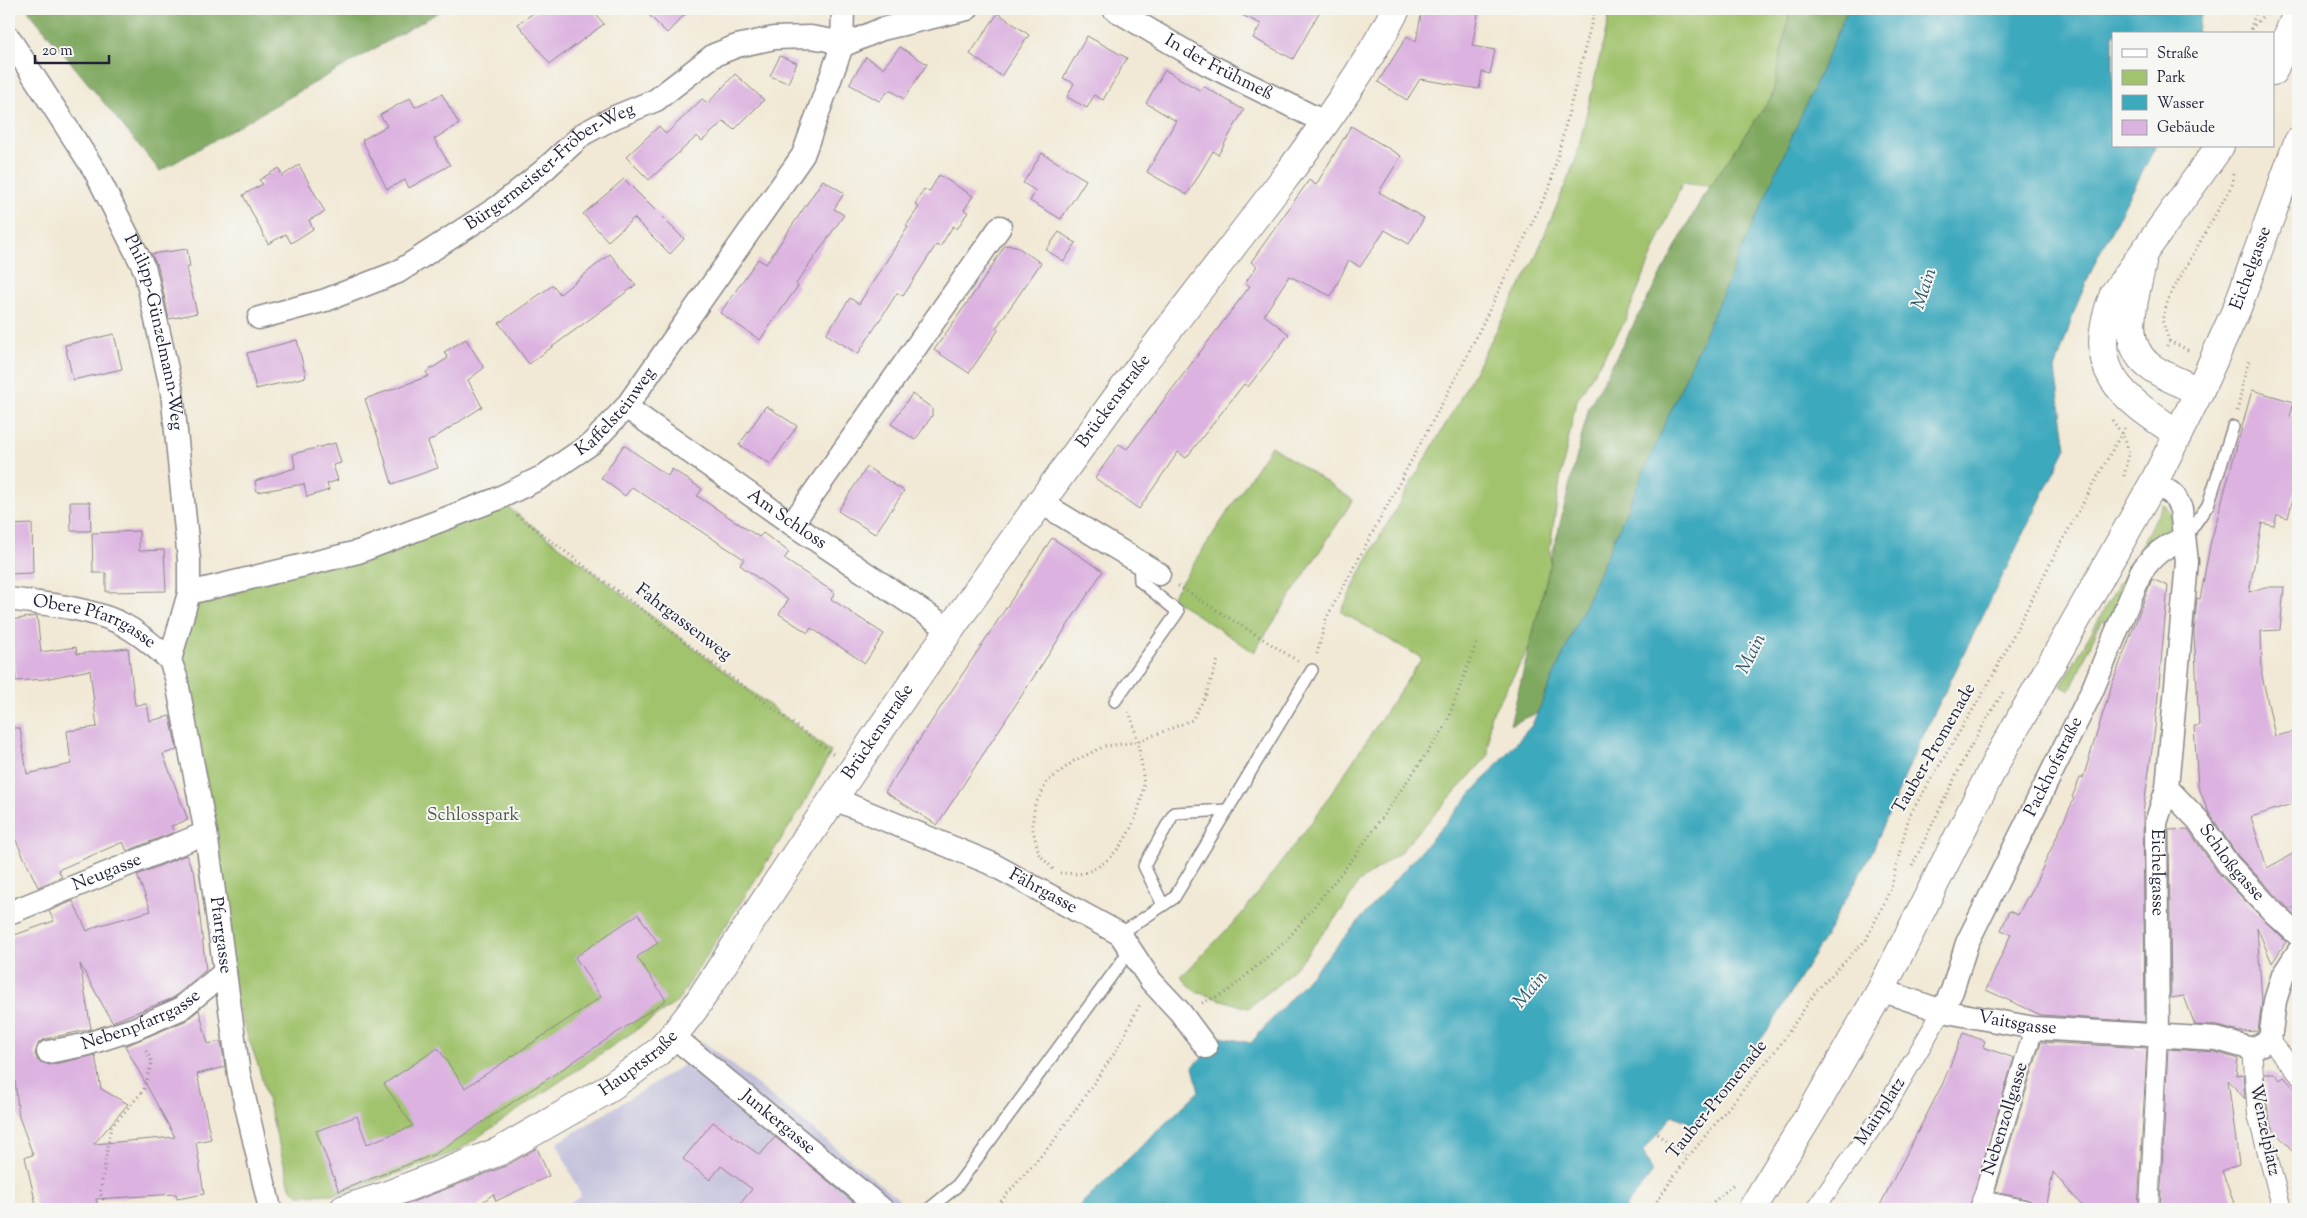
<svg xmlns="http://www.w3.org/2000/svg" width="2307" height="1218" font-family="'Sorts Mill Goudy',serif">
  <style>
    .industrial { fill: #c3c1db }
    .green { fill: #a1c36d; stroke: #627254 }
    .forest { fill: #80a960; stroke: #51664e }
    .water { fill: #3da9bd; stroke: #30667c }
    .building { fill: #dcb3e0 }
    .lines { fill: none; stroke-linecap: round; stroke-linejoin: round }
    .service-casing { stroke: #8a8688; stroke-width: 14 }
    .pedestrian-casing { stroke: #8a8688; stroke-width: 20 }
    .minor-casing { stroke: #8a8688; stroke-width: 25 }
    .tertiary-casing { stroke: #8a8688; stroke-width: 30 }
    .secondary-casing { stroke: #8a8688; stroke-width: 30 }
    .path { stroke: #8a8688; stroke-width: 3; stroke-dasharray: 1 4; stroke-linecap: butt }
    .service { stroke: #fff; stroke-width: 11 }
    .pedestrian { stroke: #fff; stroke-width: 18 }
    .minor { stroke: #fff; stroke-width: 22 }
    .tertiary { stroke: #fff; stroke-width: 28 }
    .secondary { stroke: #fff; stroke-width: 28 }
    .labels { text-anchor: middle; dominant-baseline: central; stroke-width: 4; stroke-linejoin: round; paint-order: stroke }
    .street-label { font-size: 18px; fill: #22223b; stroke: #f6f6f2 }
    .park-label { font-size: 18px; fill: #4e5a4c; stroke: #f6f6f2 }
    .water-label { font-size: 19px; font-style: italic; fill: #2d586f; stroke: #f6f6f2 }
  </style>
  <rect width="100%" height="100%" fill="#f6f6f2"/>
  <filter id="ink" filterUnits="userSpaceOnUse"><feTurbulence type="fractalNoise" baseFrequency=".02" numOctaves="2"/><feDisplacementMap in="SourceGraphic" scale="10" xChannelSelector="R" yChannelSelector="G"/><feConvolveMatrix kernelMatrix="1 2 1 2 8 2 1 2 1" color-interpolation-filters="sRGB"/></filter>
  <filter id="wash" filterUnits="userSpaceOnUse"><feTurbulence type="fractalNoise" baseFrequency=".0096" numOctaves="4" result="noise"/><feDisplacementMap in="SourceGraphic" scale="20" xChannelSelector="R" yChannelSelector="G"/><feGaussianBlur stdDeviation="1.12" result="paint"/><feColorMatrix in="noise" values="0 0 0 0 0 0 0 0 0 0 0 0 0 0 0 0 0 1.4 0 .05"/><feComposite in="paint" operator="in"/></filter>
  <g filter="url(#wash)">
    <rect width="100%" height="100%" fill="#f1e9d5"/>
    <polygon class="industrial" points="703,1041 899,1199 892,1209 561,1209 581,1196 557,1143 682,1066"/>
    <g class="green">
      <polygon points="1611,9 1801,9 1752,153 1715,187 1682,183 1624,323 1576,402 1560,480 1550,548 1551,588 1536,636 1490,717 1488,756 1399,853 1358,883 1344,907 1302,960 1281,982 1248,1008 1196,992 1181,977 1241,915 1314,819 1422,658 1341,612 1368,557 1455,408 1535,258 1576,159"/>
      <polygon points="1271,446 1353,500 1254,652 1171,598"/>
      <polygon points="497,499 831,752 803,805 677,1002 459,1150 431,1162 337,1194 299,1195 290,1187 259,1068 225,972 176,677 189,593"/>
      <polygon points="2164,504 2173,517 2170,527 2147,550 2108,622 2101,621 2070,691 2061,686"/>
    </g>
    <g class="forest">
      <polygon points="27,9 444,9 160,171"/>
      <polygon points="1790,9 1849,9 1557,704 1510,725 1589,407 1702,198 1772,96"/>
    </g>
    <polygon class="water" points="1848,9 2203,9 2196,34 2113,34 2113,146 2156,146 2097,258 2075,309 2055,370 2066,448 1919,744 1872,852 1826,935 1772,1024 1732,1079 1695,1125 1672,1115 1643,1152 1653,1172 1624,1209 1076,1209 1199,1091 1193,1067 1221,1037 1251,1043 1532,725"/>
    <g id="blocks">
      <g class="building">
        <polygon points="539,9 591,9 604,24 550,64 518,24"/>
        <polygon points="643,9 690,9 667,33"/>
        <polygon points="1229,9 1321,9 1293,59 1253,38 1261,24"/>
        <polygon points="1422,9 1479,9 1472,46 1495,50 1490,74 1482,72 1479,89 1420,79 1407,100 1378,82 1407,36 1416,42"/>
        <polygon points="998,13 1029,35 1001,76 970,54"/>
        <polygon points="1087,36 1127,58 1103,100 1094,95 1087,108 1067,97 1074,83 1063,78"/>
        <polygon points="900,47 927,64 904,99 890,90 879,101 849,84 866,57 883,68"/>
        <polygon points="780,56 797,63 788,83 770,76"/>
        <polygon points="1165,70 1201,91 1203,86 1244,110 1218,155 1213,151 1187,195 1147,172 1176,121 1146,103"/>
        <polygon points="735,74 764,100 734,130 724,121 702,141 697,136 649,180 626,157 659,126 666,134 702,99 708,103"/>
        <polygon points="442,94 459,124 434,139 450,165 409,188 405,180 387,189 362,140 387,126 380,115 410,98 415,107"/>
        <polygon points="1351,126 1401,156 1379,192 1424,218 1409,244 1385,230 1360,267 1349,260 1331,296 1289,276 1264,315 1289,334 1248,387 1244,384 1186,458 1178,452 1139,509 1095,478 1119,444 1127,449 1250,286 1245,283 1257,266 1251,262 1309,180 1316,185"/>
        <polygon points="1042,153 1086,180 1061,219 1030,201 1036,191 1023,183"/>
        <polygon points="299,165 325,212 309,220 313,229 291,243 286,234 268,244 243,195 263,184 259,180 279,168 282,176"/>
        <polygon points="939,175 973,196 964,210 968,212 957,229 953,226 940,247 936,245 903,296 897,293 858,354 826,334 850,298 859,304 908,227 906,226 919,207 915,204 924,189 929,192"/>
        <polygon points="624,179 684,239 670,254 634,218 608,241 583,214"/>
        <polygon points="823,180 844,193 834,209 844,215 796,284 798,286 760,340 720,313 758,259 766,264"/>
        <polygon points="1059,232 1076,243 1064,261 1046,250"/>
        <polygon points="1005,245 1016,246 1041,263 996,328 999,329 969,373 934,350 984,279"/>
        <polygon points="187,249 190,267 186,268 197,313 169,319 158,267 151,254"/>
        <polygon points="610,254 636,285 529,364 499,323 553,285 560,294"/>
        <polygon points="114,334 122,369 73,380 65,345"/>
        <polygon points="466,339 484,368 468,380 482,407 428,442 438,468 392,484 381,446 365,399 429,376 426,372 448,358 444,352"/>
        <polygon points="297,340 306,377 256,389 247,353"/>
        <polygon points="2252,390 2294,402 2290,417 2298,420 2298,479 2288,518 2277,515 2274,526 2262,523 2249,592 2265,587 2284,587 2280,630 2261,631 2262,675 2275,736 2298,731 2298,802 2251,817 2267,868 2298,851 2298,905 2290,910 2238,856 2209,813 2198,786 2194,726 2199,726 2194,633 2197,598 2200,599 2210,545"/>
        <polygon points="912,394 932,408 932,416 915,440 891,424"/>
        <polygon points="766,406 797,426 771,464 739,445"/>
        <polygon points="335,443 341,463 333,465 338,480 327,484 329,490 307,497 304,484 257,492 255,481 295,468 293,454"/>
        <polygon points="624,445 668,476 672,469 702,489 697,496 759,537 763,533 789,552 784,559 835,593 831,599 884,634 865,663 811,628 808,633 779,614 788,600 740,565 744,559 632,487 625,496 601,478"/>
        <polygon points="867,467 904,491 875,534 838,511"/>
        <polygon points="70,502 90,502 91,531 71,531"/>
        <polygon points="32,524 33,573 9,574 9,525"/>
        <polygon points="139,531 139,551 164,550 166,591 106,592 106,573 93,573 92,533"/>
        <polygon points="1052,538 1103,571 937,825 885,792"/>
        <polygon points="2152,579 2168,586 2155,728 2143,813 2145,1022 2041,1015 1986,990 2011,934 2001,930 2009,911 2018,915 2027,897 2029,897 2074,799 2072,797 2080,778 2083,778 2112,684"/>
        <polygon points="37,616 41,652 76,647 77,654 128,648 135,705 147,704 150,721 170,716 177,750 163,754 188,820 171,826 174,832 127,851 123,842 58,870 62,877 38,887 9,826 9,728 20,728 27,774 71,764 67,731 97,727 90,670 45,679 16,681 10,620"/>
        <polygon points="2188,829 2218,873 2286,942 2272,963 2257,927 2262,1001 2258,1031 2239,1032 2218,1026 2195,1025 2184,996 2171,998 2169,830"/>
        <polygon points="186,855 195,875 206,970 173,998 112,1022 80,964 91,1029 45,1039 39,1042 35,1054 38,1061 50,1065 95,1055 101,1089 128,1104 94,1144 175,1137 125,1046 185,1021 199,1010 208,1044 221,1041 225,1067 197,1074 211,1139 196,1142 204,1194 177,1199 176,1194 96,1199 98,1209 37,1209 25,1157 33,1155 19,1117 15,1081 9,1082 9,937 54,921 49,911 73,901 87,931 97,926 151,911 137,875"/>
        <polygon points="638,914 658,943 637,957 666,1000 435,1154 339,1191 316,1131 357,1116 367,1144 413,1126 384,1084 438,1048 465,1088 601,997 575,957"/>
        <polygon points="1963,1033 1985,1041 1983,1047 2014,1058 1969,1209 1878,1209 1943,1083"/>
        <polygon points="2041,1042 2147,1048 2138,1209 2084,1208 2053,1172 2046,1209 2034,1209 2031,1201 2026,1199 1995,1192"/>
        <polygon points="2168,1049 2215,1052 2238,1059 2236,1075 2243,1074 2245,1099 2228,1080 2239,1164 2222,1171 2236,1209 2160,1209"/>
        <polygon points="2264,1073 2274,1073 2280,1080 2284,1077 2298,1092 2298,1157 2271,1127 2268,1113"/>
        <polygon points="713,1122 760,1155 775,1137 862,1209 736,1209 752,1189 721,1166 710,1180 683,1159"/>
        <polygon points="537,1148 549,1176 496,1201 493,1194 474,1209 394,1209 506,1166"/>
      </g>
    </g>
  </g>
  <g filter="url(#ink)">
    <use href="#blocks" fill-opacity="0" stroke="#8a8688" stroke-width="1"/>
    <g class="lines">
      <defs>
        <g id="service">
          <polyline points="2186,537 2208,505 2233,427"/>
          <polyline points="1115,701 1178,612 1140,581 1139,561"/>
          <polyline points="1163,905 1144,866 1174,813 1227,810"/>
          <polyline points="1120,934 1174,898 1312,670"/>
          <polyline points="929,1209 956,1187 1131,949"/>
        </g>
        <g id="pedestrian">
          <polyline points="2270,1040 2298,1074"/>
          <polyline points="2252,1049 2257,1115 2282,1209"/>
          <polyline points="1981,1200 2024,1209"/>
          <polyline points="1815,1209 1882,1114 1942,1011"/>
          <polyline points="1979,1209 2034,1028"/>
          <polyline points="2149,1209 2158,1035"/>
        </g>
        <g id="minor">
          <path id="s1" d="M1114,9L1207,64L1326,123"/>
          <path id="s2" d="M9,38L95,171L145,270L172,392L189,560V593L170,660"/>
          <polyline points="842,46 882,29 967,9"/>
          <path id="s3" d="M259,318L326,300L398,272L498,207L543,171L583,134L615,117L656,100L714,55L737,46L774,38L811,37L828,40L842,46"/>
          <path id="s4" d="M626,407L792,524L949,629"/>
          <path id="s5" d="M2154,482L2174,495L2181,509L2187,562L2167,788L2156,823L2158,1035"/>
          <polyline points="1040,502 1159,574"/>
          <polyline points="792,524 1000,227"/>
          <path id="s6" d="M189,593L358,552L497,499L542,477L592,443L626,407L803,155L842,46L843,9"/>
          <path id="s7" d="M9,599C44,604 84,607 118,622C137,631 154,646 170,660"/>
          <path id="s8" d="M170,660L176,677L206,833L239,1075L270,1209"/>
          <path id="s9" d="M2167,788L2198,820L2228,864L2274,913L2298,935"/>
          <path id="s10" d="M832,798L990,863L1120,934L1151,981L1180,1012L1206,1047"/>
          <path id="s11" d="M9,913L206,833"/>
          <path id="s12" d="M1881,990L1942,1011L2034,1028L2217,1039L2252,1049L2270,1040L2275,1001L2283,975L2298,952"/>
          <path id="s13" d="M1942,1011L1952,991L1967,943L2092,691L2141,572C2153,555 2164,546 2184,539"/>
          <path id="s14" d="M673,1036L882,1209"/>
          <path id="s15" d="M48,1052L84,1045L134,1029L180,1009L225,972"/>
        </g>
        <g id="tertiary">
          <polyline points="2273,71 2298,11"/>
          <path d="M2142,263C2136,295 2118,340 2148,365C2162,376 2183,383 2199,392"/>
          <path d="M2178,434C2119,395 2084,370 2114,294L2220,146"/>
          <path id="s16" d="M344,1209L385,1196L500,1151L603,1092L633,1071L658,1052L673,1036L694,1009C831,797 974,591 1124,388C1176,319 1229,251 1281,183C1323,127 1364,71 1396,9"/>
        </g>
        <g id="secondary">
          <path id="s17" d="M1752,1209L1818,1101L1881,990L1997,760L2154,482L2199,392L2237,308L2298,142"/>
        </g>
      </defs>
      <use href="#service" class="service-casing"/>
      <use href="#pedestrian" class="pedestrian-casing"/>
      <use href="#minor" class="minor-casing"/>
      <use href="#tertiary" class="tertiary-casing"/>
      <use href="#secondary" class="secondary-casing"/>
      <g class="path">
        <polyline points="2251,29 2269,9"/>
        <polyline points="2249,34 2257,9"/>
        <polyline points="2169,341 2190,351"/>
        <polyline points="2167,346 2169,341 2162,320 2169,297 2232,185 2233,174"/>
        <path d="M2237,411C2242,393 2243,375 2250,358"/>
        <path d="M2112,420C2131,446 2131,449 2123,480"/>
        <polyline points="517,515 833,754"/>
        <polyline points="1178,586 1298,661"/>
        <polyline points="1317,654 1326,619 1459,372 1550,186 1595,9"/>
        <polyline points="1912,866 1968,751 2003,692"/>
        <polyline points="1053,869 1039,854 1032,826 1035,805 1047,782 1074,761 1105,746 1137,742 1192,720 1206,695 1218,660"/>
        <path d="M1060,873C1068,873 1079,875 1087,872C1119,860 1138,822 1143,790C1146,777 1135,725 1129,712"/>
        <polyline points="1202,1003 1227,992 1286,941 1355,856 1445,727 1476,644"/>
        <polyline points="1657,1134 1688,1157"/>
        <polyline points="108,1209 100,1193 111,1127 143,1091 152,1062 145,1049"/>
        <polyline points="988,1209 999,1203 1053,1142 1118,1048 1141,1002"/>
        <polyline points="1651,1209 1688,1157 1780,1045 1817,990 1866,940 1890,890 1909,816 1990,681 2055,554 2125,427"/>
        <polyline points="1706,1209 1735,1183"/>
      </g>
      <use href="#service" class="service"/>
      <use href="#pedestrian" class="pedestrian"/>
      <use href="#minor" class="minor"/>
      <use href="#tertiary" class="tertiary"/>
      <use href="#secondary" class="secondary"/>
    </g>
  </g>
  <g class="labels">
    <g class="street-label">
      <text stroke="none"><textPath href="#s1" startOffset="120">In der Frühmeß</textPath></text>
      <text stroke="none"><textPath href="#s3" startOffset="332">Bürgermeister-Fröber-Weg</textPath></text>
      <text stroke="none"><textPath href="#s17" startOffset="1066">Eichelgasse</textPath></text>
      <text stroke="none"><textPath href="#s2" startOffset="332">Philipp-Günzelmann-Weg</textPath></text>
      <text stroke="none"><textPath href="#s16" startOffset="1148">Brückenstraße</textPath></text>
      <text stroke="none"><textPath href="#s6" startOffset="472">Kaffelsteinweg</textPath></text>
      <text stroke="none"><textPath href="#s4" startOffset="196">Am Schloss</textPath></text>
      <text transform="translate(683 623) rotate(37)">Fahrgassenweg</text>
      <text stroke="none"><textPath href="#s7" startOffset="89">Obere Pfarrgasse</textPath></text>
      <text stroke="none"><textPath href="#s16" startOffset="742">Brückenstraße</textPath></text>
      <text transform="translate(1935 749) rotate(-60)">Tauber-Promenade</text>
      <text stroke="none"><textPath href="#s13" startOffset="269">Packhofstraße</textPath></text>
      <text stroke="none"><textPath href="#s9" startOffset="99">Schloßgasse</textPath></text>
      <text stroke="none"><textPath href="#s11" startOffset="106">Neugasse</textPath></text>
      <text stroke="none"><textPath href="#s5" startOffset="406">Eichelgasse</textPath></text>
      <text stroke="none"><textPath href="#s10" startOffset="231">Fährgasse</textPath></text>
      <text stroke="none"><textPath href="#s8" startOffset="280">Pfarrgasse</textPath></text>
      <text stroke="none"><textPath href="#s15" startOffset="99">Nebenpfarrgasse</textPath></text>
      <text stroke="none"><textPath href="#s12" startOffset="141">Vaitsgasse</textPath></text>
      <text stroke="none"><textPath href="#s16" startOffset="331">Hauptstraße</textPath></text>
      <text transform="translate(1718 1100) rotate(-51)">Tauber-Promenade</text>
      <text transform="translate(1881 1112) rotate(-57)">Mainplatz</text>
      <text transform="translate(2006 1119) rotate(-73)">Nebenzollgasse</text>
      <text stroke="none"><textPath href="#s14" startOffset="136">Junkergasse</textPath></text>
      <text transform="translate(2264 1130) rotate(78)">Wenzelplatz</text>
    </g>
    <g class="park-label">
      <text x="473" y="816">Schlosspark</text>
    </g>
    <g class="water-label">
      <text transform="translate(1925 289) rotate(-71)">Main</text>
      <text transform="translate(1752 654) rotate(-63)">Main</text>
      <text transform="translate(1531 990) rotate(-50)">Main</text>
    </g>
  </g>
  <rect width="2307" height="1218" fill="none" stroke="#f6f6f2" stroke-width="30"/>
  <rect x="2112" y="32" width="162" height="115" fill="#f6f6f2" stroke="#a1a1a9"/>
  <rect x="2122" y="49" width="25" height="8" fill="#ffffff" stroke="#a1a1a9"/>
  <text x="2157" y="58" font-size="15" fill="#22223b">Straße</text>
  <rect x="2122" y="70" width="25" height="15" fill="#a1c36d" stroke="#a1a1a9"/>
  <text x="2157" y="82" font-size="15" fill="#22223b">Park</text>
  <rect x="2122" y="95" width="25" height="15" fill="#3da9bd" stroke="#a1a1a9"/>
  <text x="2157" y="108" font-size="15" fill="#22223b">Wasser</text>
  <rect x="2122" y="120" width="25" height="15" fill="#dcb3e0" stroke="#a1a1a9"/>
  <text x="2157" y="132" font-size="15" fill="#22223b">Gebäude</text>
  <path d="M35 55v8h74v-8" fill="none" stroke="#22223b" stroke-width="2.5"/>
  <text x="42" y="55" font-size="15" fill="#22223b" stroke="#f6f6f2" stroke-width="4" paint-order="stroke">20 m</text>
</svg>
